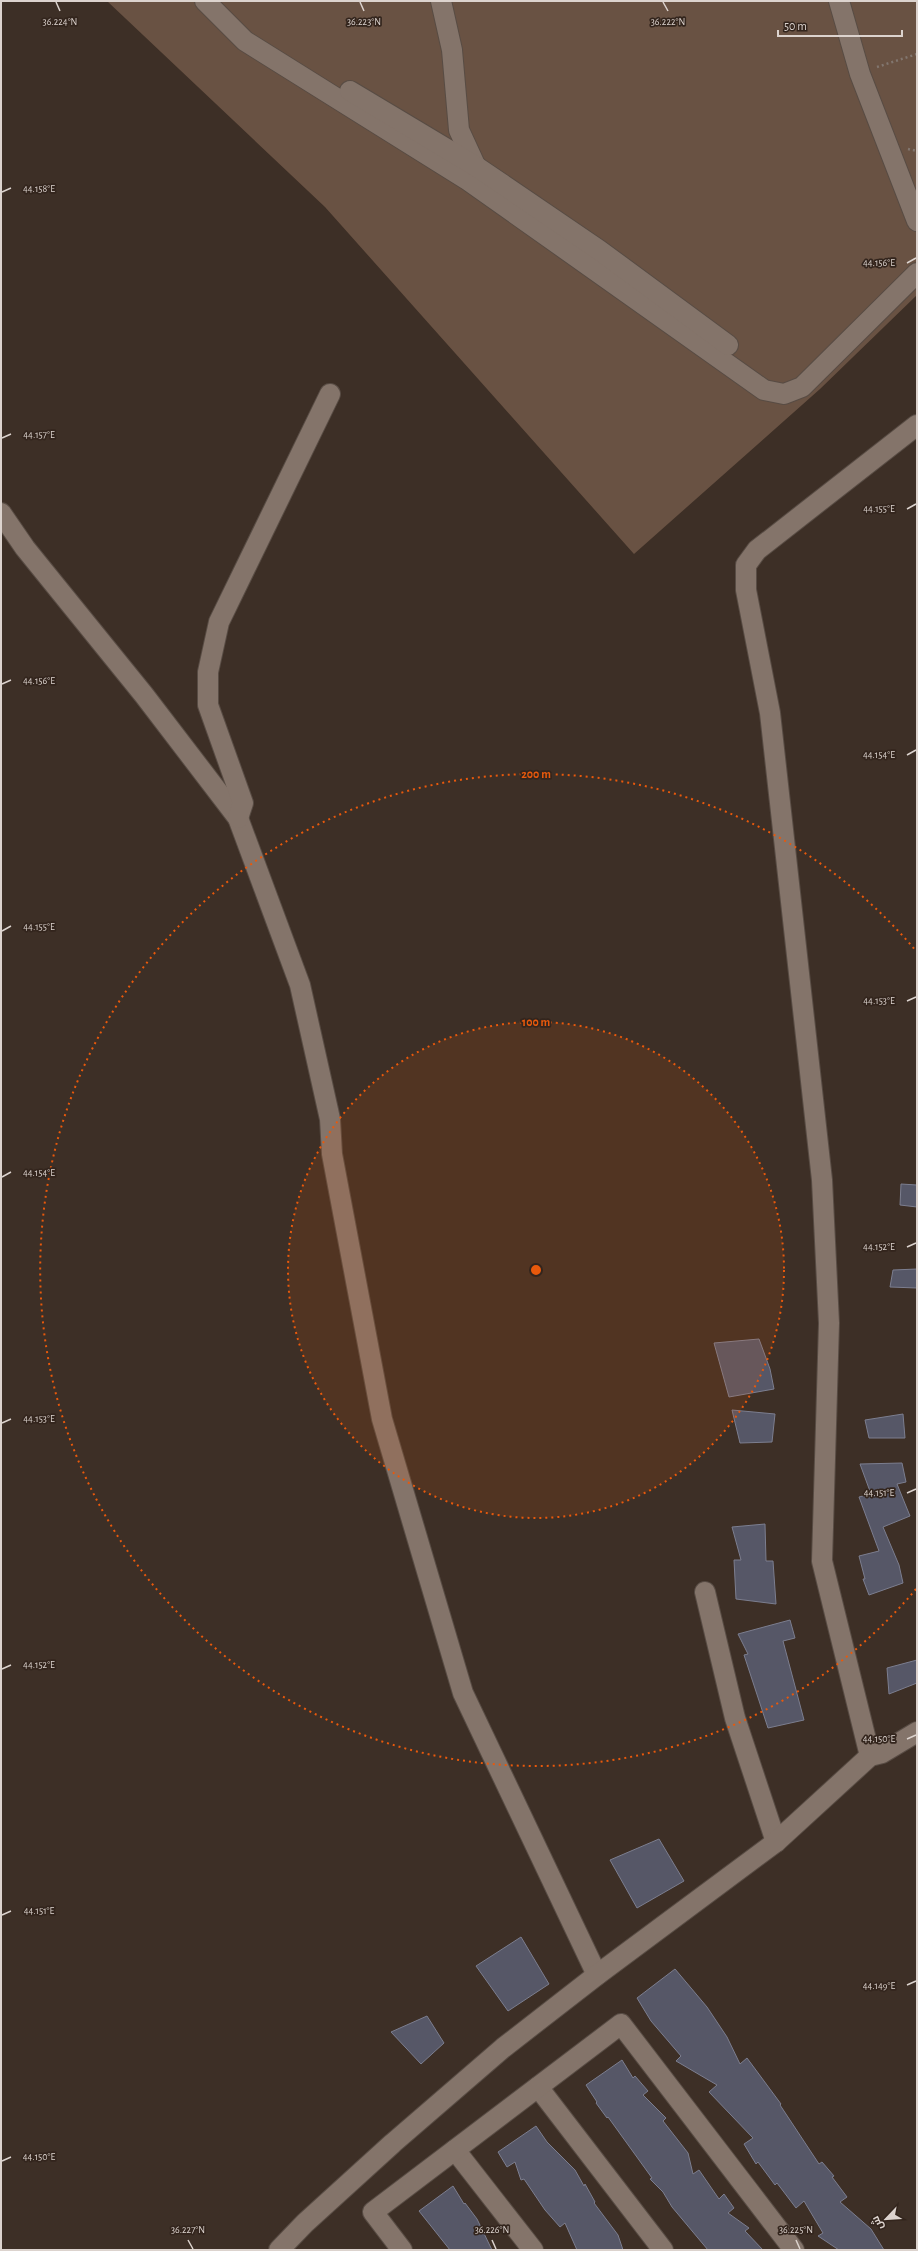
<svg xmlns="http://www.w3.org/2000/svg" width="918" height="2251" font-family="'Alegreya Sans',Cairo,sans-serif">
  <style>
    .green { fill: #695243 }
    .building { fill: #565767; stroke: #7c7e8f }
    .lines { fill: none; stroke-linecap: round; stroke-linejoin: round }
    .minor-casing { stroke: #584c44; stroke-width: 22 }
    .path { stroke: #82766f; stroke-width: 2.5; stroke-dasharray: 2 3; stroke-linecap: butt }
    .minor { stroke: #84746a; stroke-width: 20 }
    .ticks { fill: none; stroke: #dcd3ce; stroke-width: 1.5 }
    .ring { fill: none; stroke: #e8590c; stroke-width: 2; stroke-dasharray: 2 4 }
    .ticks-label { font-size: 10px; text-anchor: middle; fill: #dcd3ce; stroke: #33251d; stroke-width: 3.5; stroke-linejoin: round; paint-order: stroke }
    .centre { fill: #e8590c; stroke: #33251d; stroke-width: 2 }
    .ring-label { font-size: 12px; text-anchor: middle; font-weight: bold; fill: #e8590c; stroke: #33251d; stroke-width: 3.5; stroke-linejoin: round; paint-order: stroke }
  </style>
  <rect width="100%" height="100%" fill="#3d2f26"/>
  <polygon class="green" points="107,1 917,1 917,295 820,389 634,554 325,207"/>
  <g class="building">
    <polygon points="901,1184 917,1185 917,1207 900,1205"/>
    <polygon points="917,1269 917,1288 890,1287 893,1270"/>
    <polygon points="759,1339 770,1369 774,1389 729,1397 714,1343"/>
    <polygon points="732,1410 775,1414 772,1442 740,1443"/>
    <polygon points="903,1414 905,1438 869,1438 865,1420"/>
    <polygon points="902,1463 906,1482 897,1484 910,1516 883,1527 899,1565 903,1583 869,1595 863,1579 865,1579 859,1556 879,1551 859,1497 871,1494 860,1464"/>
    <polygon points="765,1524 766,1561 773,1561 776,1604 736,1599 734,1560 741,1560 732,1527"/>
    <polygon points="790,1620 795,1638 783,1641 804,1720 768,1728 744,1655 748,1654 738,1634"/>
    <polygon points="917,1660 917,1683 889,1694 887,1668"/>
    <polygon points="659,1839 684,1881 637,1908 610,1860"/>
    <polygon points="521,1937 549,1984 508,2011 476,1966"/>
    <polygon points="675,1969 707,2007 727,2037 740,2064 747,2058 781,2104 780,2105 819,2164 822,2162 834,2176 832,2177 847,2197 840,2202 871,2229 884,2250 839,2250 818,2236 823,2233 804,2201 796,2208 777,2183 775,2185 758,2162 756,2164 744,2144 753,2138 709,2092 717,2085 676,2061 681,2056 651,2021 637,1998"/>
    <polygon points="427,2016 444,2043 421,2064 391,2032"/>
    <polygon points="622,2060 633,2078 635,2076 648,2091 643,2095 666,2118 663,2121 688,2153 693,2174 699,2170 719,2199 724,2194 734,2208 728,2213 749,2228 745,2231 763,2250 708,2250 672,2207 663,2192 650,2179 652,2178 608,2117 607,2118 596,2103 597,2102 586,2085"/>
    <polygon points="536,2126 547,2142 575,2170 584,2186 585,2184 595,2202 594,2203 618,2235 623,2250 577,2250 565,2223 560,2227 545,2210 524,2179 521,2180 515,2162 507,2167 498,2152"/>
    <polygon points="453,2186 464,2204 465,2203 477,2219 492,2250 450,2250 419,2211"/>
  </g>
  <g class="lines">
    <defs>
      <g id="minor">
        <polyline points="205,1 245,41 469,181 764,390 784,394 802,387 917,273"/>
        <polyline points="441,1 452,50 459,130 476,167"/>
        <polyline points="839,1 860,74 917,221"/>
        <polyline points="350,91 477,167 599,250 728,345"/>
        <polyline points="1,513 25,548 144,695 238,818 300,985 330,1119 332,1154 382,1419 463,1693 597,1975"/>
        <polyline points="238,818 243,803 208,705 208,672 219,622 330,394"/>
        <polyline points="705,1592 735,1718 776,1842"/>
        <polyline points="870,1756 822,1561 829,1323 822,1180 770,713 746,590 746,565 757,550 917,425"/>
        <polyline points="538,2087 663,2250"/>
        <polyline points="455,2150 533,2250"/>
        <polyline points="279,2250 305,2223 393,2143 503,2048 597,1975 776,1842 870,1756 882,1753 917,1732"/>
        <polyline points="402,2250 373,2212 621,2024 794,2250"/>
      </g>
    </defs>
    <use href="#minor" class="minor-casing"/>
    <g class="path">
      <polyline points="877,67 917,54"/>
      <polyline points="908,149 917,151"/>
    </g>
    <use href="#minor" class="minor"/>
  </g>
  <path class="ticks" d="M56,2L60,11M360,2L364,11M663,2L668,11M2,192L11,188M907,263L916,258M2,438L11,434M907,509L916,504M2,684L11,680M907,755L916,750M2,931L11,926M907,1001L916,997M2,1177L11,1172M907,1247L916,1243M2,1423L11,1419M907,1493L916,1489M2,1669L11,1665M907,1739L916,1735M2,1915L11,1911M907,1985L916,1981M2,2161L11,2157M188,2240L193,2249M492,2240L496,2249M796,2240L800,2249"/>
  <circle cx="536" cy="1270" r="248" fill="#e8590c" fill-opacity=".12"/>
  <g class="ring">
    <circle cx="536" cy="1270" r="248"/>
    <path d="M916 1589A496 496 0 1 1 916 951"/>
  </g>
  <g class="ticks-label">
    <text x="364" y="25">36.223°N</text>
    <text x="60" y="25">36.224°N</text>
    <text x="668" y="25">36.222°N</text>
    <text x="39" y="192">44.158°E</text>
    <text x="879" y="266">44.156°E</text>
    <text x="39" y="438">44.157°E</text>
    <text x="879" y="512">44.155°E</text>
    <text x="39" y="684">44.156°E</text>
    <text x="879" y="758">44.154°E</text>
    <text x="39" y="930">44.155°E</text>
    <text x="879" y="1004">44.153°E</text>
    <text x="39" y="1176">44.154°E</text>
    <text x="879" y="1250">44.152°E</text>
    <text x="39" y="1422">44.153°E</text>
    <text x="879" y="1496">44.151°E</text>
    <text x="39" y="1668">44.152°E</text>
    <text x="879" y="1742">44.150°E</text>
    <text x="39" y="1914">44.151°E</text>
    <text x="879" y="1989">44.149°E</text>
    <text x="39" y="2160">44.150°E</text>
    <text x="188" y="2233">36.227°N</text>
    <text x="492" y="2233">36.226°N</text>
    <text x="796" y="2233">36.225°N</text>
  </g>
  <circle cx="536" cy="1270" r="6" class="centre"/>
  <g class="ring-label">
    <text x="536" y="778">200 m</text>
    <text x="536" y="1026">100 m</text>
  </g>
  <rect width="918" height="2251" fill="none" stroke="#dcd3ce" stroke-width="4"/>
  <g transform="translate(886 2219) rotate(245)" stroke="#33251d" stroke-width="3" paint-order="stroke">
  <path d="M0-3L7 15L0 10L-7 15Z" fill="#dcd3ce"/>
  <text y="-6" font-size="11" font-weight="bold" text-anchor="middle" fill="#dcd3ce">ش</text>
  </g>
  <path d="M778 30v6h124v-6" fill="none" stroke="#dcd3ce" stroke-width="2"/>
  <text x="784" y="30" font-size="12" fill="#dcd3ce" stroke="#33251d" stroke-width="3" paint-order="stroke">50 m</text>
</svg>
